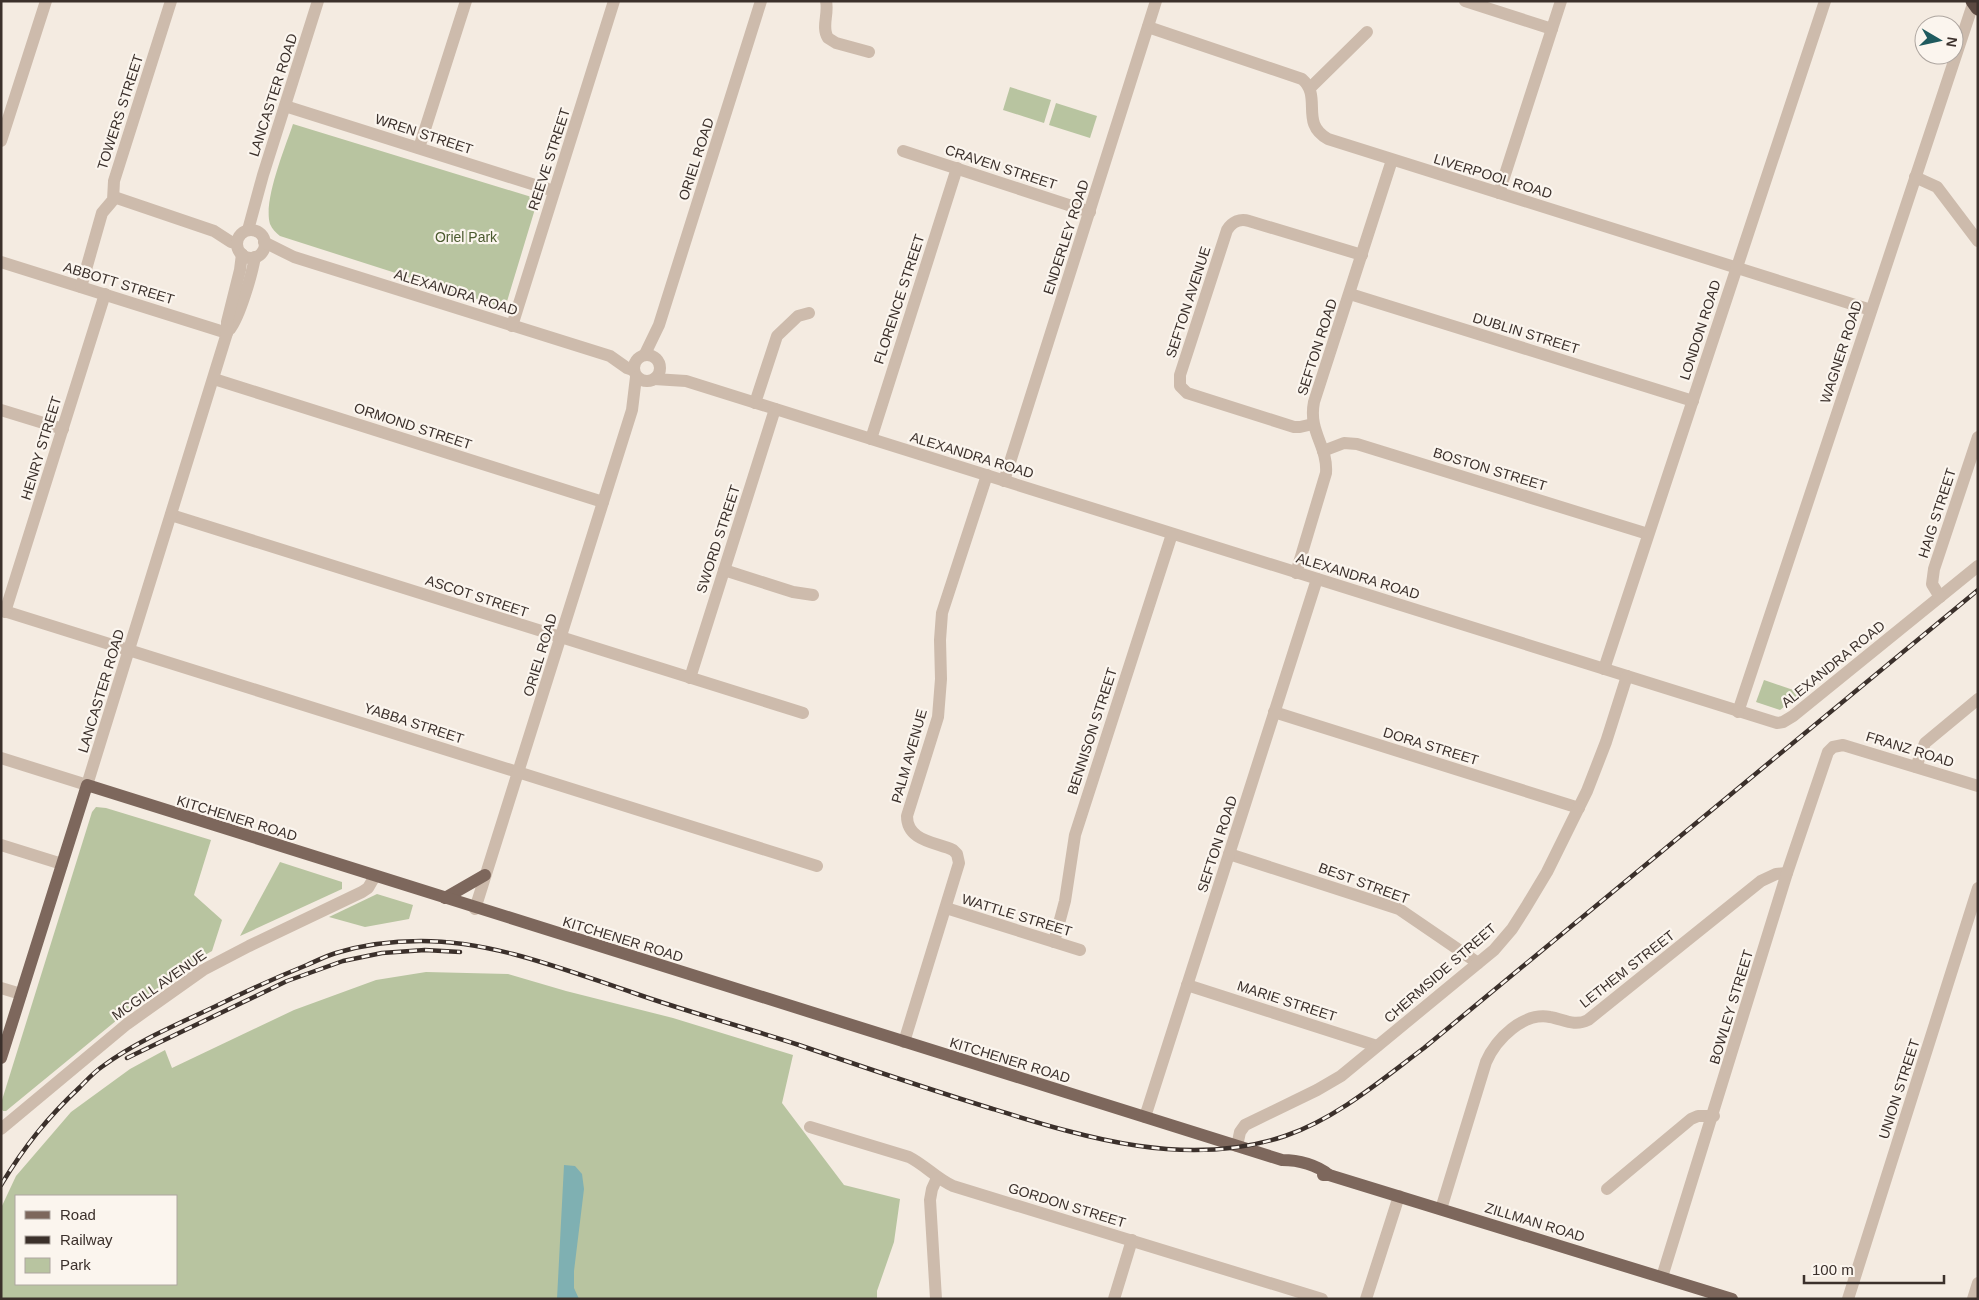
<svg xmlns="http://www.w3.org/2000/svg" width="1979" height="1300" font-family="Helvetica,sans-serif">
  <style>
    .green { fill: #b8c4a0; fill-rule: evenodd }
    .water { fill: #7fb0b2 }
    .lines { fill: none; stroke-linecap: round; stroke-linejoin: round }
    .minor { stroke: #cdbbac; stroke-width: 12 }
    .major { stroke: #7d675c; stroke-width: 12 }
    .highway { stroke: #5c4a42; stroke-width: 15 }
    .rail-casing { stroke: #3b302b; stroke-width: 4.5 }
    .rail { stroke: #fbf5ee; stroke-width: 2.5; stroke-dasharray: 8; stroke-linecap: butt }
    .labels { text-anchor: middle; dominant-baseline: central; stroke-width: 4.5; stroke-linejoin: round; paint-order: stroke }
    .street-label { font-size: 14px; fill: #3b302b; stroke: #fbf5ee }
    .park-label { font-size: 14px; fill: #4a5a2e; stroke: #fbf5ee }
  </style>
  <rect width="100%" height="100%" fill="#f4ebe1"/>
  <g class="green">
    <polygon points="1010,87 1051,100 1044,123 1003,110"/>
    <polygon points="1056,103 1097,116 1090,138 1049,125"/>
    <path d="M293,124L538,199L505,308L280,236C276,233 272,229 270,224C263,201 285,148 293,124Z"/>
    <polygon points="1764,680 1802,693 1780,710 1756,702"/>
    <polygon points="96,807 106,808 211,840 194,895 222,920 212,951 198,959 117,1020 6,1111 3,1111 1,1108 2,1100 92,812"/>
    <polygon points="280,862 342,882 342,889 240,936"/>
    <polygon points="377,894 413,905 409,919 365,927 329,917"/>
    <path d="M426,972L508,974L566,991L673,1018L793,1055L782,1103L844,1185L900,1199L894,1242L877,1291V1299H1V1208L16,1176L71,1112L130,1069L165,1050L172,1068L294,1010L376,980ZM16,1196H176V1284H16Z"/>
  </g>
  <polygon class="water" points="564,1165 575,1166 582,1174 584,1189 574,1271 574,1288 579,1299 557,1299"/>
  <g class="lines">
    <g class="minor">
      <path d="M826,1C829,14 821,27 828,38L836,43L869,52"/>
      <polyline points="1465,1 1552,29"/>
      <path d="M1148,27L1302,79C1323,97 1299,123 1328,139L1871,310"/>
      <polyline points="1310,88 1367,32"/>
      <polyline points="285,106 554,191"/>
      <polyline points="1,141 46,1"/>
      <polyline points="419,148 466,1"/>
      <polyline points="903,151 1090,212"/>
      <polyline points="1915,177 1937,187 1978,241"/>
      <polyline points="1499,193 1561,1"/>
      <polyline points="114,197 214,231 231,242 237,243"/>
      <polyline points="248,230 263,175 318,1"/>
      <circle cx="251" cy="244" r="14"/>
      <polyline points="264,242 294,257 610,356 627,368 633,370"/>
      <polyline points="1,262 227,333"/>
      <polyline points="81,287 102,213 113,200 114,181 171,1"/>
      <polyline points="1350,294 1693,401"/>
      <polyline points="512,326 614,1"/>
      <path d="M230,329C240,316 252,274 255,257"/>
      <polyline points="645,354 659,325 761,1"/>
      <circle cx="647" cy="368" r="13"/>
      <polyline points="214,379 603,502"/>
      <polyline points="654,379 686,381 1777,723 1783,722 1793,716 1978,566"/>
      <polyline points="755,403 777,336 798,316 809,313"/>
      <polyline points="1,410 63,429"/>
      <path d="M1313,424L1300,427H1294L1187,393L1180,386V375L1227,230C1232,222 1240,218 1249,221L1362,255"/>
      <polyline points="871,439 957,168"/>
      <polyline points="1323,451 1344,443 1357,444 1648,534"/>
      <polyline points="1004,481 1156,1"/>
      <polyline points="171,515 803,713"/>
      <polyline points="724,570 793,592 813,595"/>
      <path d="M1296,573L1326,473C1328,446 1308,432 1314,402L1392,160"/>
      <polyline points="1940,597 1932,584 1934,569 1978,437"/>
      <polyline points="1,610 817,866"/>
      <polyline points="5,612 105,294"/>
      <polyline points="1604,669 1825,1"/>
      <polyline points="690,678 775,409"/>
      <polyline points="1274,712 1579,808"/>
      <polyline points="1738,712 1974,1"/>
      <polyline points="1,758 87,785 227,333 227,322 240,270 242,254"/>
      <polyline points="1916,767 1925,743 1978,699"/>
      <polyline points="1,845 62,864"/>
      <polyline points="1229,854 1399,909 1478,963"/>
      <polyline points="946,908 1080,950"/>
      <polyline points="475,909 632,410 636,377"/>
      <polyline points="1054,942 1065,901 1075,835 1172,534"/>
      <polyline points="1187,985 1377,1046"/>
      <polyline points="1,988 21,994"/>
      <path d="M904,1042L959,863L957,854L953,850C935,842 907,841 907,816L938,717L941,679L940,640L942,613L987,475"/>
      <polyline points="1145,1117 1317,579"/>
      <path d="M810,1127L909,1157C925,1165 937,1179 953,1186L1322,1299"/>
      <polyline points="1,1129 127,1024 203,970 249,946 362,892 368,888 375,876"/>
      <polyline points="1237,1146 1240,1132 1245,1125 1317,1090 1341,1076 1494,950 1512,929 1526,907 1547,872 1587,791 1606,742 1627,676"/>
      <polyline points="1607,1189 1691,1119 1698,1116 1714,1116"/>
      <path d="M1441,1209L1486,1062C1496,1039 1523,1012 1550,1017C1563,1019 1574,1027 1588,1020L1761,881L1776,874L1787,873"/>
      <polyline points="1662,1277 1787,873 1828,752 1833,747 1843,745 1978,786"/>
      <polyline points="936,1299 930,1200 932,1189 937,1178"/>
      <polyline points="1114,1299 1132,1240"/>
      <polyline points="1366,1299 1399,1196"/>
      <polyline points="1848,1299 1978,888"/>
      <polyline points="1973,1299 1978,1283"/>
    </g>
    <g class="major">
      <polyline points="445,898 485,875"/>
      <path d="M1,1058L87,785L1282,1160C1299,1160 1317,1165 1329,1175"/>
      <polyline points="1323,1175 1329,1175 1732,1299"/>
    </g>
    <polyline class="highway" points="1973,1 1978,8"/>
    <defs>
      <g id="rail">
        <polyline points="127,1058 287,981 343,961 382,953 425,950 460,952"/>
        <path d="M1,1185C24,1147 47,1118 80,1087C87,1080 94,1072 103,1066C137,1041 176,1025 214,1007C244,992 275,978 307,965C316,961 326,956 336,953C362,945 394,941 421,941C494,941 565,970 634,993C688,1012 744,1027 799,1045C863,1067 928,1089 993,1109C1087,1138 1187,1169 1285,1136C1337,1118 1380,1081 1424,1048L1978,590"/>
      </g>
    </defs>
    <use href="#rail" class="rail-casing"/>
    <use href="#rail" class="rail"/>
  </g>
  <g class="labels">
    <g class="street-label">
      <text transform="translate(273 95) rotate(-72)">LANCASTER ROAD</text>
      <text transform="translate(120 112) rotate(-72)">TOWERS STREET</text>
      <text transform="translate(424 134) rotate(18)">WREN STREET</text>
      <text transform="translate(549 159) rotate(-72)">REEVE STREET</text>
      <text transform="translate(696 159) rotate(-72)">ORIEL ROAD</text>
      <text transform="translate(1001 167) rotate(18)">CRAVEN STREET</text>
      <text transform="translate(1493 176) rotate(17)">LIVERPOOL ROAD</text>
      <text transform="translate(1066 237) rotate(-72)">ENDERLEY ROAD</text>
      <text transform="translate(119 283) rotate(17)">ABBOTT STREET</text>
      <text transform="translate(456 292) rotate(17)">ALEXANDRA ROAD</text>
      <text transform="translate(899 299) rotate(-72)">FLORENCE STREET</text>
      <text transform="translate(1188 302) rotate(-72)">SEFTON AVENUE</text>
      <text transform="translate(1700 330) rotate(-72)">LONDON ROAD</text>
      <text transform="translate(1526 333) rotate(17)">DUBLIN STREET</text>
      <text transform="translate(1317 347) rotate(-72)">SEFTON ROAD</text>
      <text transform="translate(1841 352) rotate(-72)">WAGNER ROAD</text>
      <text transform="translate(413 426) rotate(18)">ORMOND STREET</text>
      <text transform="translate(41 448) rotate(-73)">HENRY STREET</text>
      <text transform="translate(972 455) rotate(17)">ALEXANDRA ROAD</text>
      <text transform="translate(1490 469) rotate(17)">BOSTON STREET</text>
      <text transform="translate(1937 513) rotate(-72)">HAIG STREET</text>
      <text transform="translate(718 539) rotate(-72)">SWORD STREET</text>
      <text transform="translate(1358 576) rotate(17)">ALEXANDRA ROAD</text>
      <text transform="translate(477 596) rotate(18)">ASCOT STREET</text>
      <text transform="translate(540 655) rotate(-73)">ORIEL ROAD</text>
      <text transform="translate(1833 664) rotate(-39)">ALEXANDRA ROAD</text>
      <text transform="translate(101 691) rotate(-73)">LANCASTER ROAD</text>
      <text transform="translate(414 723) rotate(18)">YABBA STREET</text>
      <text transform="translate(1092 731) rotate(-72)">BENNISON STREET</text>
      <text transform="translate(1431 746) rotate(17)">DORA STREET</text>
      <text transform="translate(1910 749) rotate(17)">FRANZ ROAD</text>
      <text transform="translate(909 756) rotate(-74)">PALM AVENUE</text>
      <text transform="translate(237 818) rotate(17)">KITCHENER ROAD</text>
      <text transform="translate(1217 844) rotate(-72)">SEFTON ROAD</text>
      <text transform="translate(1364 883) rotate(20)">BEST STREET</text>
      <text transform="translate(1017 915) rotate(17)">WATTLE STREET</text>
      <text transform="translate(623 939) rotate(17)">KITCHENER ROAD</text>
      <text transform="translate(1627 969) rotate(-38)">LETHEM STREET</text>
      <text transform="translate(1440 973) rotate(-41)">CHERMSIDE STREET</text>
      <text transform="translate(159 985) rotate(-35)">MCGILL AVENUE</text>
      <text transform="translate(1287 1001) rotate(18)">MARIE STREET</text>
      <text transform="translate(1731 1007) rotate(-73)">BOWLEY STREET</text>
      <text transform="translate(1010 1060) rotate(17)">KITCHENER ROAD</text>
      <text transform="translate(1899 1089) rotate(-72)">UNION STREET</text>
      <text transform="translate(1067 1205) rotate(17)">GORDON STREET</text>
      <text transform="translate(1535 1222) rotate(17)">ZILLMAN ROAD</text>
    </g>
    <g class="park-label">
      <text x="466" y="237">Oriel Park</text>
    </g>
  </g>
  <rect width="1979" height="1300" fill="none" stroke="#3b302b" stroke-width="5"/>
  <rect x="15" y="1195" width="162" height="90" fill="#fbf5ee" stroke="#aea6a0"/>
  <rect x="25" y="1211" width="25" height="8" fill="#7d675c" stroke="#aea6a0"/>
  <text x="60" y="1220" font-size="15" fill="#3b302b">Road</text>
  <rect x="25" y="1236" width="25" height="8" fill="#3b302b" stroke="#aea6a0"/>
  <text x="60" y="1245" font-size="15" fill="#3b302b">Railway</text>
  <rect x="25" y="1258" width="25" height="15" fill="#b8c4a0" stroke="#aea6a0"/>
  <text x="60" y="1270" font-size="15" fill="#3b302b">Park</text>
  <g transform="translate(1939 40) rotate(99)"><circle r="24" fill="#fbf5ee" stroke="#aea6a0"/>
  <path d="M0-4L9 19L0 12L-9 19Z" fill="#1f5a5e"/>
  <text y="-8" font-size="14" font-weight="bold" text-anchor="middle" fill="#3b302b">N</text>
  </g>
  <path d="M1804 1275v8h140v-8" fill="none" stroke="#3b302b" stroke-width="2.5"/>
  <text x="1812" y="1275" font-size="15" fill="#3b302b" stroke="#fbf5ee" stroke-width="4" paint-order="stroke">100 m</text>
</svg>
